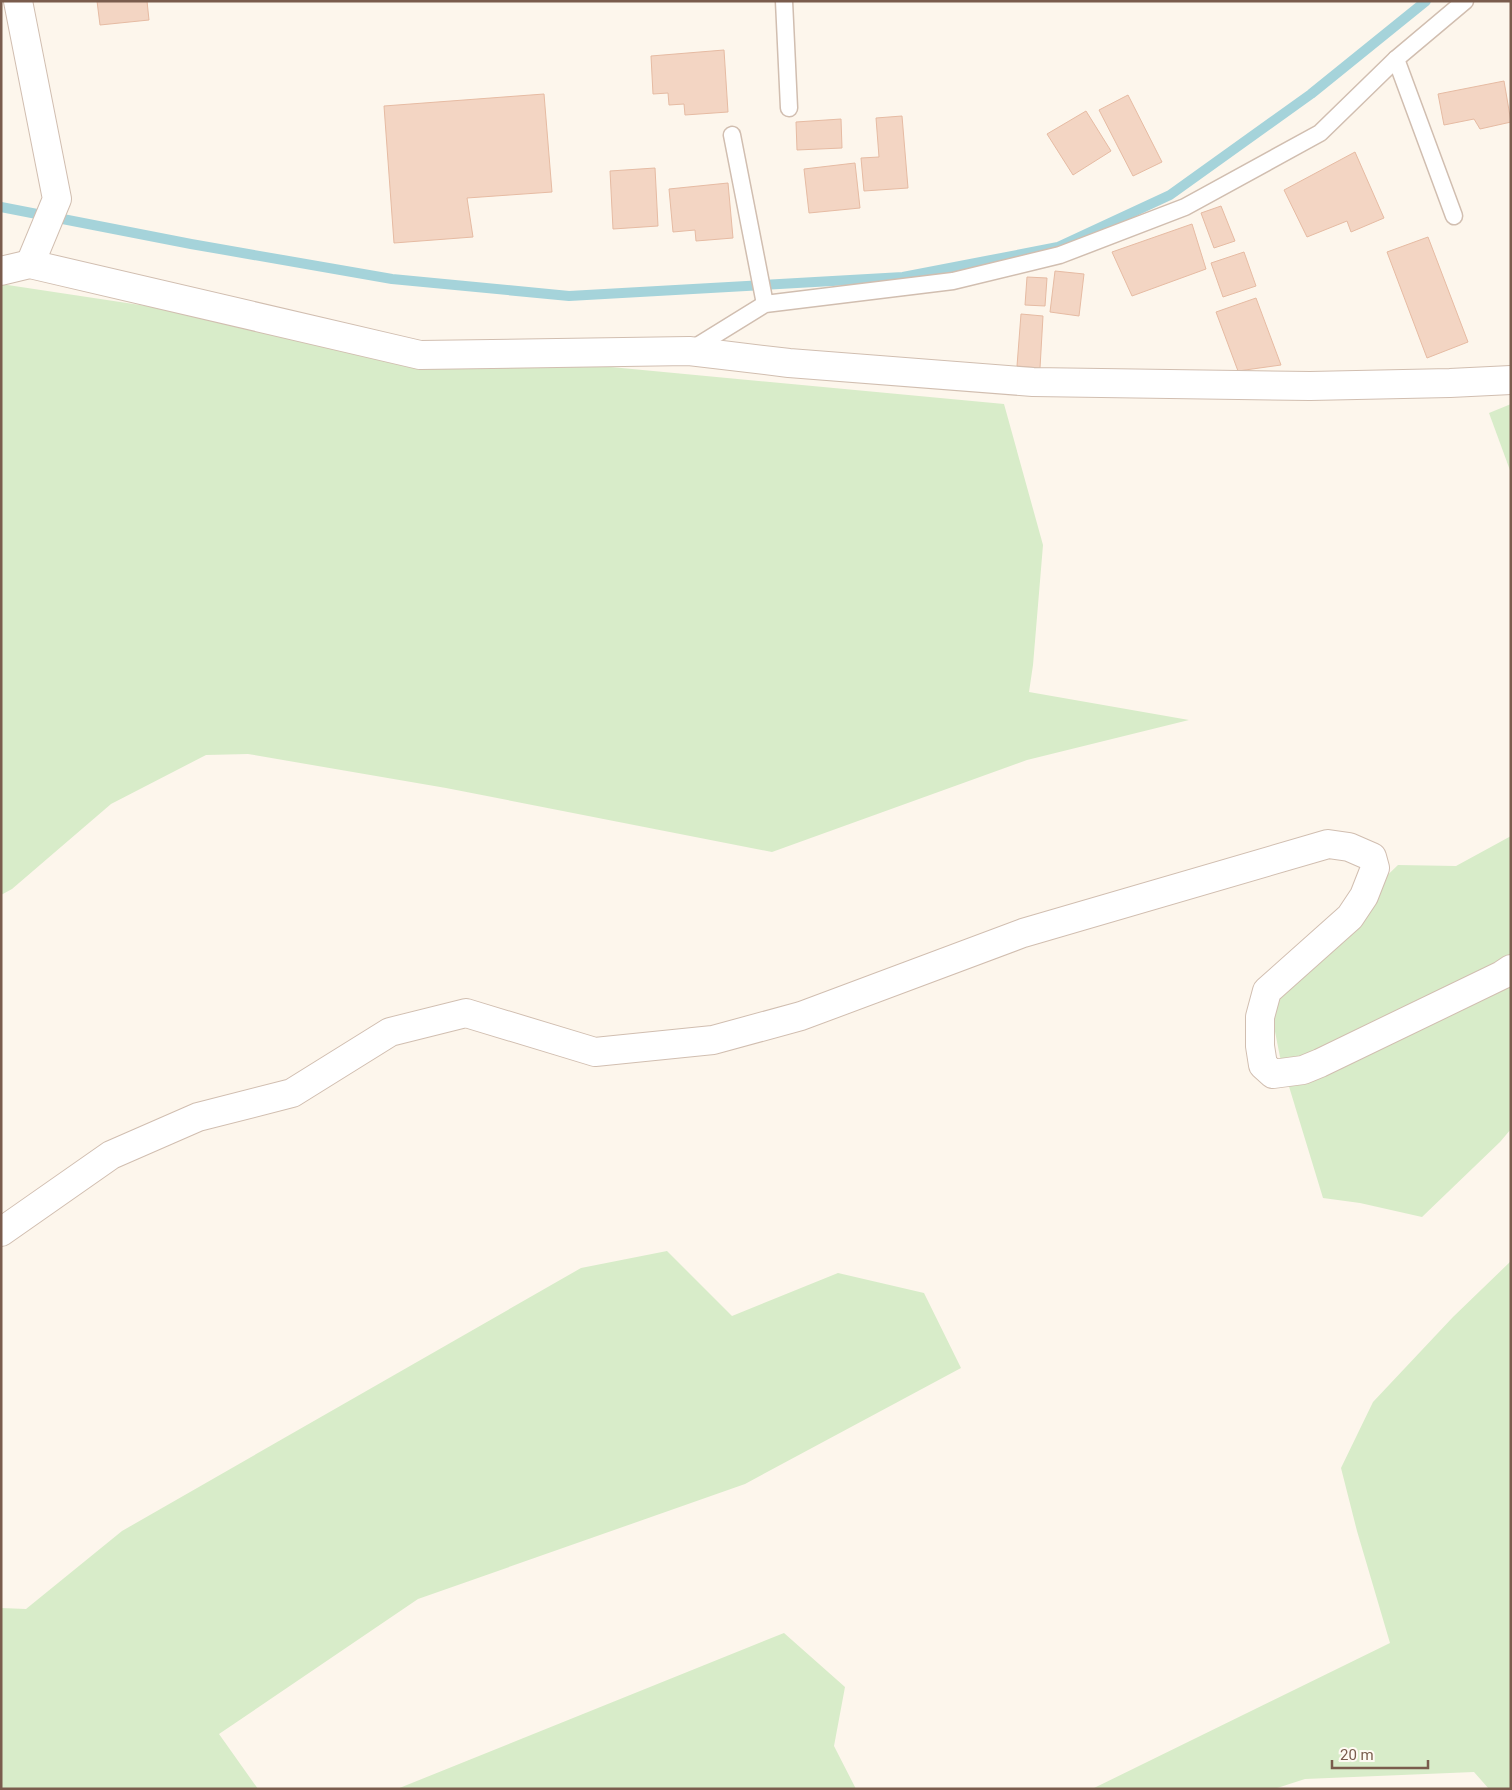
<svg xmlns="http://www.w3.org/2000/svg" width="1512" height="1790" font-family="Roboto,sans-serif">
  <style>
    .green { fill: #d8ecc9 }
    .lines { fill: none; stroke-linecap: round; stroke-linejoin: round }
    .stream { stroke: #a5d3da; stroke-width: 10 }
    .building { fill: #f3d5c3; stroke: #e6bba3 }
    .service-casing { stroke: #d1beb0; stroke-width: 19 }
    .minor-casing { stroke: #d1beb0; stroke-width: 30 }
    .service { stroke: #fff; stroke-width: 16 }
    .minor { stroke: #fff; stroke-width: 28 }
  </style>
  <rect width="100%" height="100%" fill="#fdf6ec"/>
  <g class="green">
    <polygon points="1,284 451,352 1004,404 1043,545 1033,665 1029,692 1189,720 1027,760 772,852 446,788 248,754 206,755 111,804 12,889 1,895"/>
    <polygon points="1511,404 1511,473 1489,413"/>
    <polygon points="1511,836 1511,1129 1500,1142 1422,1217 1360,1203 1323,1198 1280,1057 1267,991 1398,865 1456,866"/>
    <polygon points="667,1251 732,1316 838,1273 924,1293 961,1368 745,1484 418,1599 219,1734 258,1789 1,1789 1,1608 26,1609 122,1531 581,1268"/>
    <polygon points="1511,1261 1511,1789 1489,1789 1474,1772 1305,1779 1274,1789 1092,1789 1390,1643 1357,1531 1341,1468 1373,1402 1453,1317"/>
    <polygon points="784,1633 845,1687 834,1746 856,1789 397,1789"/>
  </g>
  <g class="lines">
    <polyline class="stream" points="1,207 191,244 392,279 569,296 903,277 1058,247 1170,195 1311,94 1426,1"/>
  </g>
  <g class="building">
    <polygon points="97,1 147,1 149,20 100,25"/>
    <polygon points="724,50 728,112 685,115 684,104 669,105 668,93 653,94 651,56"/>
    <polygon points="1504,81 1511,122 1480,129 1474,119 1444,125 1438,94"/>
    <polygon points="544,94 552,192 467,198 473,237 394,243 384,106"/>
    <polygon points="1128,95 1162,162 1133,176 1099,110"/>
    <polygon points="1086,111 1111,151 1073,175 1047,134"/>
    <polygon points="902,116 908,188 864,191 861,158 879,157 876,118"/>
    <polygon points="841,119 842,148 797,150 796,122"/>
    <polygon points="1355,152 1384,218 1351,232 1347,221 1307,237 1284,190"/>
    <polygon points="855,163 860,208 809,213 804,169"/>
    <polygon points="655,168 658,226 613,229 610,171"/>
    <polygon points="728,183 733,238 696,241 695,230 673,232 669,189"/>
    <polygon points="1221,206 1235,241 1214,248 1201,213"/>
    <polygon points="1192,224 1206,269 1132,296 1112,252"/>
    <polygon points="1428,237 1468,342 1427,358 1387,252"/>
    <polygon points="1244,252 1256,286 1223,297 1211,263"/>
    <polygon points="1055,271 1084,274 1079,316 1050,312"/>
    <polygon points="1027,277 1047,278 1045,306 1025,305"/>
    <polygon points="1256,298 1281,365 1238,371 1216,312"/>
    <polygon points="1021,314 1043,316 1040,368 1017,366"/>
  </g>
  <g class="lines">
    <defs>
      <g id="service">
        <polyline points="784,1 789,108"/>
        <polyline points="1396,59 1454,216"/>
        <polyline points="732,135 765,304"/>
        <polyline points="689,351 765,304 953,281 1060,255 1185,207 1320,133 1396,59 1465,1"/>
      </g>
      <g id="minor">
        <polyline points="18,1 57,199 30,264"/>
        <polyline points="1,271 30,264 420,355 689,351 789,363 1033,382 1310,386 1450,383 1511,380"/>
        <polyline points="1,1232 111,1155 198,1117 292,1093 390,1032 466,1013 595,1052 713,1040 801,1016 1023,933 1328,844 1349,847 1372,857 1375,868 1364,896 1350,917 1267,991 1260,1017 1260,1046 1263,1065 1273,1074 1303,1070 1320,1063 1502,975 1511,969"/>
      </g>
    </defs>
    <use href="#service" class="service-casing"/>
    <use href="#minor" class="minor-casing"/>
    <use href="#service" class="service"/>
    <use href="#minor" class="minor"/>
  </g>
  <rect width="1512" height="1790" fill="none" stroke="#7a5c4d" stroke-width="5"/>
  <path d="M1332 1760v8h96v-8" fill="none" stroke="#7a5c4d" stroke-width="2.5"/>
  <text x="1340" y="1760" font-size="15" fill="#7a5c4d" stroke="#fffaf3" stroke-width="4" paint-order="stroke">20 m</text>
</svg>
